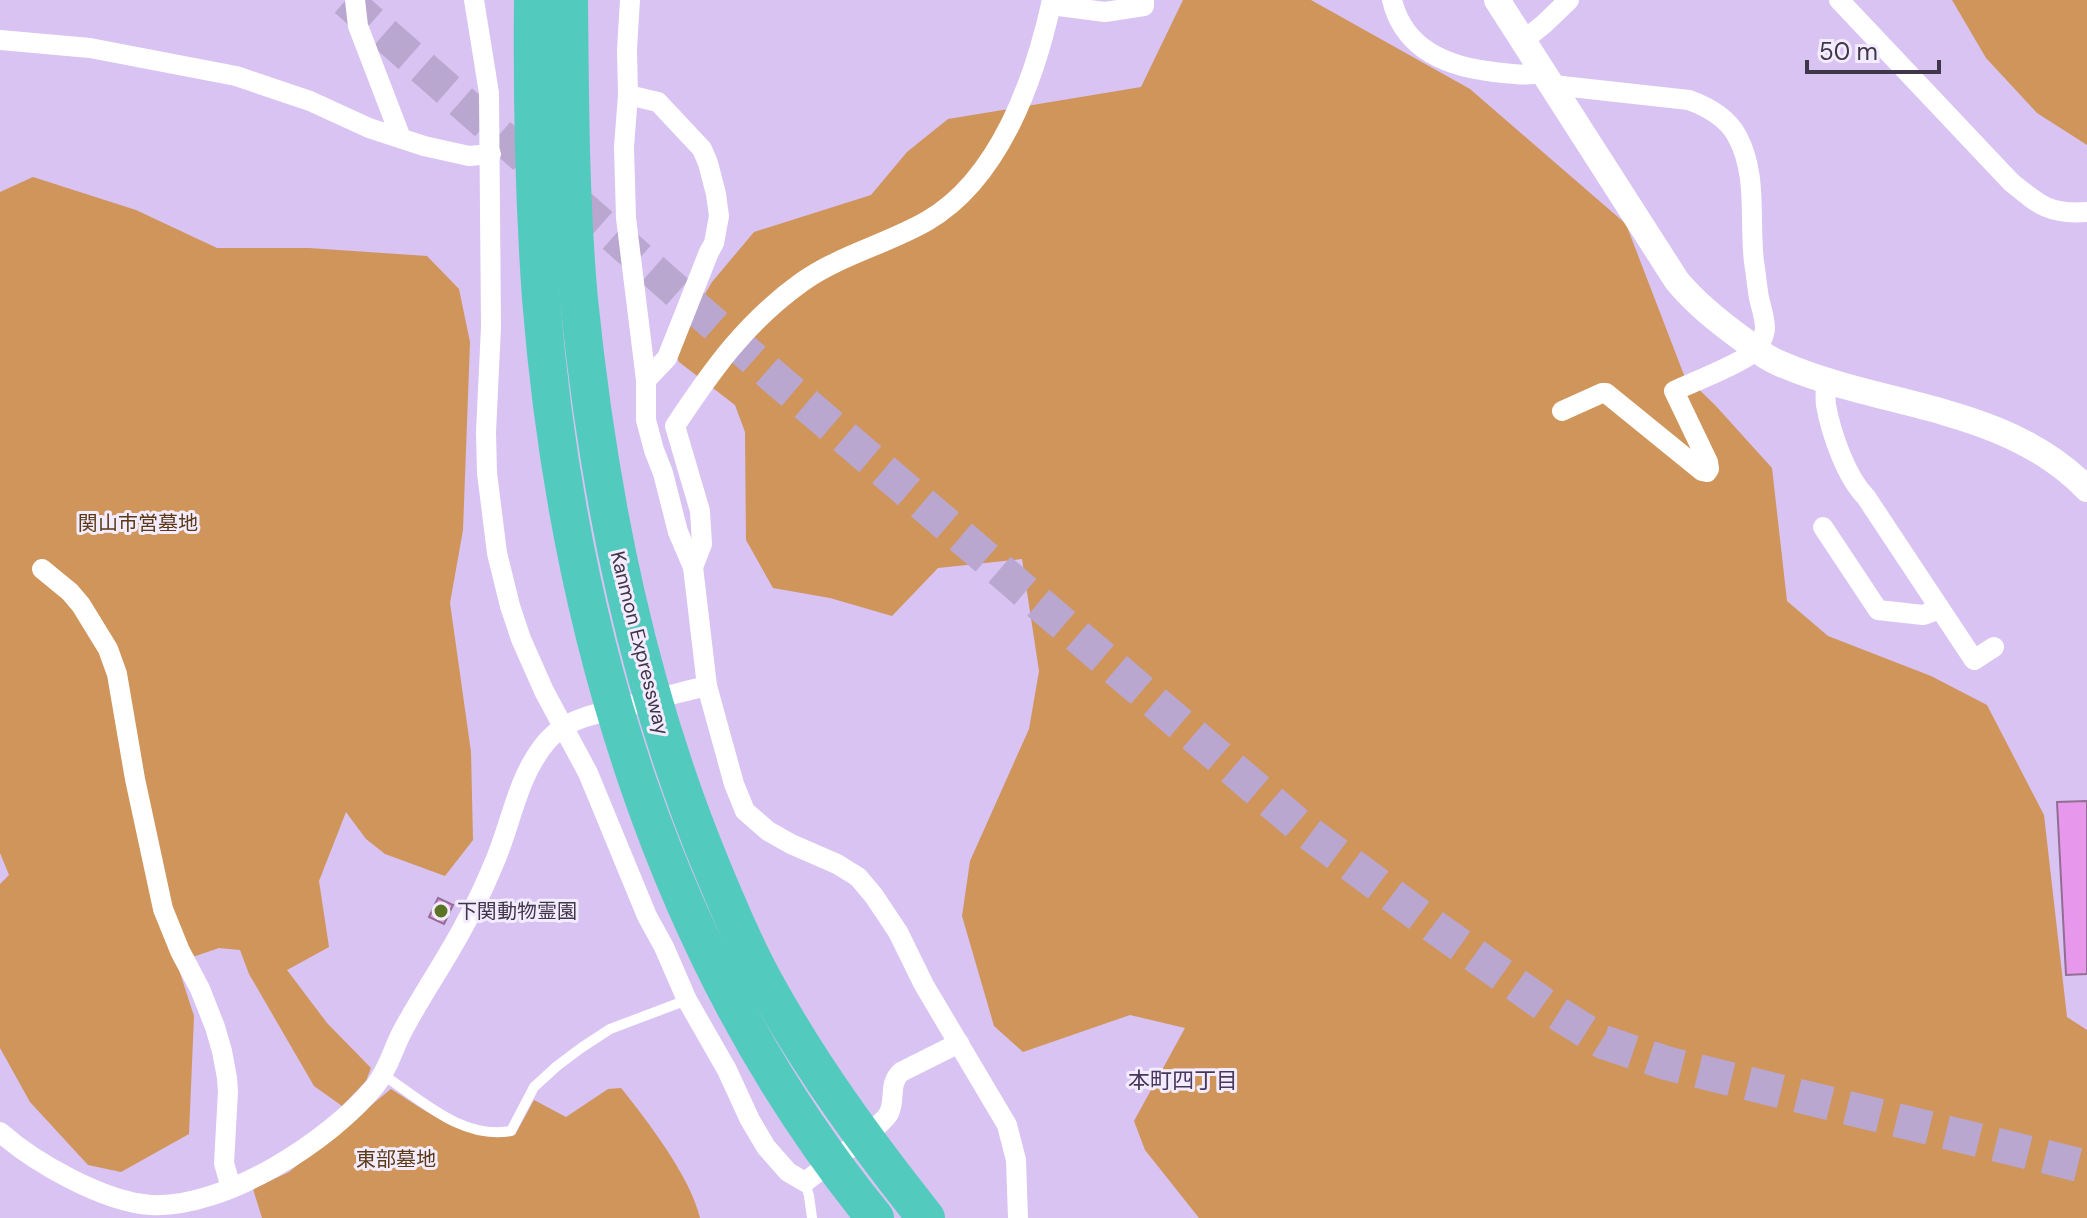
<svg xmlns="http://www.w3.org/2000/svg" width="2087" height="1218" font-family="'DM Sans','Noto Sans JP',sans-serif">
  <style>
    .green { fill: #cf955a }
    .building { fill: #e898ec; stroke: #916e92; stroke-width: 2 }
    .lines { fill: none; stroke-linecap: round; stroke-linejoin: round }
    .trunk-tunnel { stroke: #b9a7d0; stroke-width: 34; stroke-dasharray: 34 17; stroke-linecap: butt }
    .service { stroke: #fff; stroke-width: 10 }
    .minor { stroke: #fff; stroke-width: 20 }
    .tertiary { stroke: #fff; stroke-width: 26 }
    .motorway { stroke: #52cabd; stroke-width: 38 }
    .poi-dot { fill: #5a7325; stroke: #f3ebfe; stroke-width: 3 }
    .labels { text-anchor: middle; dominant-baseline: central; stroke-width: 6; stroke-linejoin: round; paint-order: stroke }
    .park-label { font-size: 20px; fill: #5c3a16; stroke: #f3ebfe }
    .street-label { font-size: 20px; fill: #3f3749; stroke: #f3ebfe }
    .poi-label { font-size: 20px; fill: #3f3749; stroke: #f3ebfe; text-anchor: start }
    .neighbourhood-label { font-size: 22px; fill: #48365c; stroke: #f3ebfe }
  </style>
  <rect width="100%" height="100%" fill="#d8c3f2"/>
  <g class="green">
    <polygon points="1183,0 1311,0 1470,89 1626,224 1684,375 1715,405 1772,468 1787,601 1828,636 1931,676 1987,705 2044,815 2067,1017 2087,1030 2087,1218 1199,1218 1145,1150 1134,1121 1185,1028 1130,1015 1023,1052 994,1026 962,916 970,861 1029,729 1039,671 1022,559 938,568 892,616 830,598 773,588 746,540 745,432 735,405 679,362 673,348 712,282 754,232 871,195 907,152 948,119 1141,87"/>
    <polygon points="1952,0 2087,0 2087,145 2037,113 1986,58"/>
    <polygon points="33,177 136,210 217,248 309,248 427,256 459,289 470,342 463,530 450,603 471,752 473,840 445,876 385,854 366,839 346,812 319,881 329,947 287,970 327,1023 371,1068 366,1081 342,1106 314,1086 249,974 240,950 219,948 181,961 180,973 194,1016 189,1134 121,1172 88,1165 30,1102 0,1048 0,884 9,875 0,853 0,192"/>
    <path d="M621,1088C647,1120 691,1178 700,1218H262L253,1189L289,1172L391,1089C424,1110 473,1146 515,1135L534,1100L566,1117L608,1089Z"/>
  </g>
  <g class="building">
    <polygon points="2087,801 2087,974 2066,975 2057,802"/>
    <polygon points="438,898 453,905 444,924 429,917"/>
  </g>
  <g class="lines">
    <polyline class="trunk-tunnel" points="346,0 774,377 1302,828 1436,928 1546,1006 1603,1042 1666,1063 2087,1167"/>
    <g class="service">
      <path d="M383,1075C421,1099 461,1140 511,1131L534,1087L557,1066L581,1048L610,1029L687,1000"/>
      <polyline points="805,1182 809,1196 812,1218"/>
    </g>
    <g class="minor">
      <polyline points="355,0 358,26 401,138"/>
      <path d="M474,0L489,93L491,327L486,432L487,473L497,553L510,606L521,639L544,691L588,773L647,916L664,947L687,1000L727,1070L750,1120L766,1147L788,1172L805,1182C820,1170 883,1126 889,1113C896,1099 888,1084 901,1072L959,1043"/>
      <polyline points="630,0 627,49 628,95 624,147 626,218 646,380 646,420 654,450 663,473 678,532 693,567 707,686 734,784 745,811 768,831 791,844 837,864 858,877 874,896 898,932 924,985 1007,1125 1016,1160 1018,1218"/>
      <path d="M1392,0C1404,50 1448,67 1494,72C1511,74 1527,76 1545,73"/>
      <path d="M1839,0L2011,182C2039,205 2050,215 2087,212"/>
      <polyline points="1051,5 1105,12 1144,6 1144,0"/>
      <polyline points="0,40 90,48 236,76 310,101 369,128 424,146 469,156 491,154"/>
      <polyline points="1523,41 1544,24 1569,0"/>
      <path d="M1553,85L1689,100C1708,107 1727,117 1737,136C1758,174 1749,220 1754,262C1756,274 1757,286 1759,298C1761,307 1765,318 1765,328C1765,333 1760,346 1756,350C1745,362 1691,383 1674,391L1708,462L1709,469L1707,472L1702,471L1606,393H1602L1562,411"/>
      <polyline points="628,95 658,102 702,149 708,163 716,194 719,216 714,243 709,252 667,358 646,380"/>
      <path d="M1826,380C1826,388 1825,397 1826,405C1831,433 1846,477 1866,497L1974,660L1994,647"/>
      <polyline points="1823,527 1878,610 1923,615 1940,609"/>
      <path d="M693,567L702,544L700,511L675,426C712,370 746,322 802,282C840,255 887,244 927,221C1000,179 1035,78 1052,0"/>
      <polyline points="42,569 70,592 81,605 108,649 117,674 135,779 163,909 180,951 200,989 215,1027 222,1051 227,1078 228,1092 224,1163 231,1188"/>
      <path d="M0,1132C35,1163 104,1202 151,1205C224,1209 330,1141 375,1086C388,1070 393,1049 402,1032C422,994 447,959 466,922C478,901 488,878 497,856C513,816 519,773 548,740C552,736 557,731 562,728C578,717 600,713 619,708C648,701 677,693 707,686"/>
    </g>
    <path class="tertiary" d="M1497,0L1677,281C1697,305 1720,323 1745,341C1756,350 1768,359 1781,364C1882,408 2006,405 2087,489"/>
    <g class="motorway">
      <path d="M533,0C532,100 534,199 541,298C567,627 664,959 875,1218"/>
      <path d="M569,0C570,100 570,200 579,300C599,497 638,692 715,875C731,913 747,951 767,987C813,1070 868,1145 926,1218"/>
    </g>
  </g>
  <circle class="poi-dot" cx="441" cy="911" r="8"/>
  <g class="labels">
    <g class="park-label">
      <text x="138" y="523">関山市営墓地</text>
      <text x="396" y="1159">東部墓地</text>
    </g>
    <g class="street-label">
      <text transform="translate(640 643) rotate(76)">Kanmon Expressway</text>
    </g>
    <g class="poi-label">
      <text x="457" y="911">下関動物霊園</text>
    </g>
    <g class="neighbourhood-label">
      <text x="1183" y="1080">本町四丁目</text>
    </g>
  </g>
  <path d="M1807 60v12h132v-12" fill="none" stroke="#3f3749" stroke-width="4"/>
  <text x="1819" y="60" font-size="24" fill="#3f3749" stroke="#f3ebfe" stroke-width="6" paint-order="stroke">50 m</text>
</svg>
